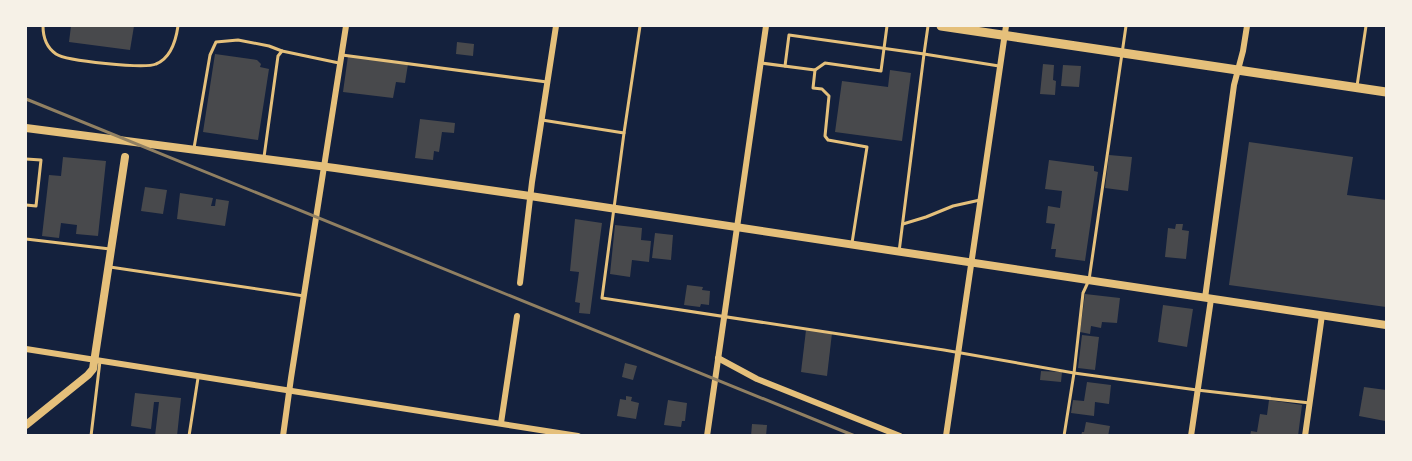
<svg xmlns="http://www.w3.org/2000/svg" width="1412" height="461" font-family="'Crimson Pro',serif">
  <style>
    .building { fill: #48494c }
    .lines { fill: none; stroke-linecap: round; stroke-linejoin: round }
    .service { stroke: #e5c07b; stroke-width: 3 }
    .minor { stroke: #e5c07b; stroke-width: 6 }
    .tertiary { stroke: #e5c07b; stroke-width: 8 }
    .primary { stroke: #e5c07b; stroke-width: 9 }
    .rail { stroke: #918062; stroke-width: 3 }
  </style>
  <rect width="100%" height="100%" fill="#14213d"/>
  <g class="building">
    <polygon points="71,26 134,26 130,50 69,42"/>
    <polygon points="457,42 474,44 473,56 456,54"/>
    <polygon points="215,54 257,60 261,64 260,67 269,69 258,140 203,132"/>
    <polygon points="348,56 408,64 405,83 396,82 393,98 343,92"/>
    <polygon points="1043,64 1054,65 1053,80 1056,81 1055,95 1040,94"/>
    <polygon points="1063,65 1081,66 1079,87 1061,86"/>
    <polygon points="890,70 911,73 902,141 835,132 842,81 888,87"/>
    <polygon points="420,119 455,123 454,133 442,132 439,152 434,151 433,160 415,158"/>
    <polygon points="1249,142 1353,157 1347,195 1386,200 1386,307 1229,285"/>
    <polygon points="1109,155 1132,157 1128,191 1105,188"/>
    <polygon points="63,157 106,161 98,236 76,234 77,225 61,223 59,238 42,236 49,175 61,176"/>
    <polygon points="1049,160 1094,166 1094,171 1098,172 1085,261 1055,257 1056,249 1051,249 1055,224 1046,223 1048,206 1060,208 1062,191 1045,189"/>
    <polygon points="145,187 167,190 163,214 141,211"/>
    <polygon points="180,193 213,198 211,206 215,206 216,199 229,201 225,226 177,219"/>
    <polygon points="575,219 602,223 590,314 579,313 580,303 575,302 579,272 570,271"/>
    <polygon points="1176,224 1183,224 1182,230 1189,231 1186,259 1165,257 1168,228 1175,229"/>
    <polygon points="615,225 642,228 641,240 651,241 649,262 632,260 630,277 610,274"/>
    <polygon points="655,233 673,235 671,260 652,258"/>
    <polygon points="687,285 703,287 702,290 710,291 709,305 701,304 700,307 684,305"/>
    <polygon points="1085,294 1120,298 1117,323 1102,322 1101,328 1091,326 1090,334 1080,332"/>
    <polygon points="1163,305 1193,309 1187,347 1158,342"/>
    <polygon points="806,330 832,333 827,376 801,372"/>
    <polygon points="1082,335 1099,337 1095,370 1078,368"/>
    <polygon points="625,363 637,366 633,380 622,377"/>
    <polygon points="1041,371 1062,372 1061,382 1040,380"/>
    <polygon points="1087,382 1111,385 1109,404 1095,402 1094,416 1071,413 1073,400 1084,401"/>
    <polygon points="1364,387 1386,390 1386,411 1385,421 1359,416"/>
    <polygon points="135,393 181,398 177,436 155,436 159,402 154,402 151,429 131,426"/>
    <polygon points="626,396 632,397 631,401 639,403 636,419 617,416 620,399 626,400"/>
    <polygon points="668,400 687,403 685,421 682,421 681,427 664,425"/>
    <polygon points="1269,400 1302,405 1298,436 1250,436 1251,431 1257,432 1260,414 1267,415"/>
    <polygon points="1086,422 1110,426 1108,436 1081,436 1082,432 1084,432"/>
    <polygon points="752,424 767,425 766,436 751,436"/>
  </g>
  <g class="lines">
    <g class="service">
      <path d="M43,26C43,37 46,47 56,54C66,61 145,69 156,64C171,58 176,40 178,26"/>
      <polyline points="640,26 624,133 602,298 944,350 1074,373 1197,390 1310,403"/>
      <polyline points="342,55 547,82"/>
      <polyline points="761,63 815,70 825,63 881,71 887,26"/>
      <polyline points="785,66 789,35 924,54 928,26"/>
      <polyline points="815,70 813,88 822,89 829,96 825,136 828,140 867,147 852,243"/>
      <polyline points="1357,86 1366,26"/>
      <polyline points="542,120 624,133"/>
      <polyline points="194,148 210,55 216,42 238,40 269,46 282,51"/>
      <polyline points="264,157 278,56 282,51 339,63"/>
      <polyline points="26,159 41,160 36,206 26,205"/>
      <polyline points="903,224 926,217 953,206 980,200"/>
      <polyline points="26,239 110,249"/>
      <polyline points="899,252 924,54 999,66"/>
      <polyline points="110,267 304,296"/>
      <polyline points="91,436 100,361"/>
      <polyline points="189,436 198,378"/>
      <polyline points="1064,436 1074,373 1083,293 1089,280 1126,26"/>
    </g>
    <g class="minor">
      <polyline points="520,283 532,182 556,26"/>
      <polyline points="1205,298 1234,85 1243,51 1247,26"/>
      <polyline points="26,349 578,436"/>
      <polyline points="718,358 757,379 900,436"/>
      <polyline points="501,423 517,316"/>
      <polyline points="283,436 291,378 346,26"/>
      <polyline points="707,436 766,26"/>
      <polyline points="946,436 1006,26"/>
      <polyline points="1191,436 1211,299"/>
      <polyline points="1305,436 1322,315"/>
    </g>
    <g class="tertiary">
      <polyline points="26,128 335,168 530,196 1386,325"/>
      <polyline points="26,425 88,375 93,369 125,157"/>
    </g>
    <polyline class="primary" points="941,26 1386,92"/>
    <polyline class="rail" points="26,99 855,436"/>
  </g>
  <rect width="1412" height="461" fill="none" stroke="#f6f1e7" stroke-width="54"/>
</svg>
